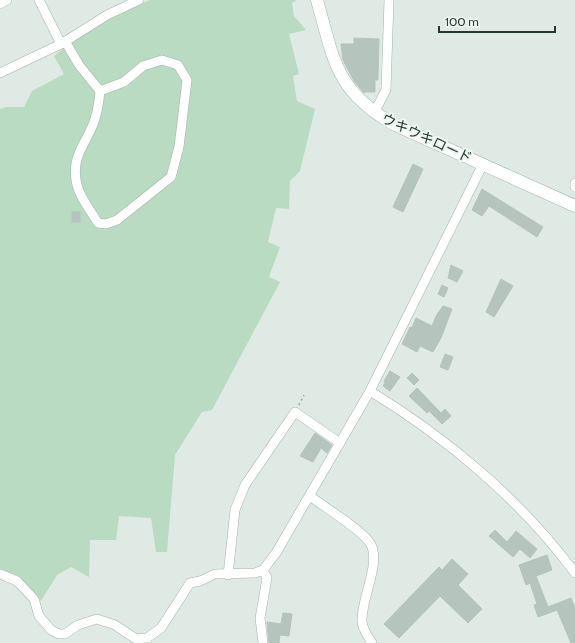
<svg xmlns="http://www.w3.org/2000/svg" width="575" height="643" font-family="Cabin,'Noto Sans JP',sans-serif">
  <style>
    .green { fill: #b9dbc1 }
    .building { fill: #b5c5be; stroke: #b3c4bc }
    .lines { fill: none; stroke-linecap: round; stroke-linejoin: round }
    .street-casing { stroke: #a3b2ac; stroke-width: 10 }
    .secondary-casing { stroke: #9fb6ad; stroke-width: 13 }
    .path { stroke: #81ad9d; stroke-width: 1.5; stroke-dasharray: 2 3; stroke-linecap: butt }
    .street { stroke: #fff; stroke-width: 9 }
    .secondary { stroke: #fff; stroke-width: 12 }
    .labels { text-anchor: middle; dominant-baseline: central; stroke-width: 4; stroke-linejoin: round; paint-order: stroke }
    .street-label { font-size: 14px; fill: #213a32; stroke: #f0f7f3 }
  </style>
  <rect width="100%" height="100%" fill="#e0eae5"/>
  <polygon class="green" points="150,0 297,0 292,3 294,16 306,30 289,34 299,74 293,76 297,101 315,109 300,171 290,181 289,209 276,208 268,242 280,247 269,277 280,282 212,410 202,412 175,455 167,552 156,552 151,518 119,516 116,540 90,540 89,577 71,567 57,575 41,601 12,575 0,570 0,109 6,107 24,107 32,91 64,74 54,56 78,37 112,15"/>
  <g class="building">
    <polygon points="354,38 379,39 378,80 375,80 375,92 365,92 364,93 354,81 343,60 341,44 354,44"/>
    <polygon points="413,164 423,169 403,212 393,207"/>
    <polygon points="482,189 543,227 537,237 489,206 482,216 472,210"/>
    <rect x="72" y="212" width="8" height="10"/>
    <polygon points="451,265 463,271 457,282 448,278"/>
    <polygon points="501,279 513,286 494,317 486,312"/>
    <polygon points="442,285 448,288 444,297 438,294"/>
    <polygon points="443,306 452,309 441,338 433,352 420,346 417,352 402,344 410,327 412,328 416,318 432,326 436,316"/>
    <polygon points="445,354 453,357 448,370 440,367"/>
    <polygon points="390,371 400,377 390,391 383,386 385,383 384,381"/>
    <polygon points="412,373 419,380 414,385 407,378"/>
    <polygon points="417,388 441,413 445,409 451,416 442,424 429,411 427,413 409,396"/>
    <polygon points="315,433 332,445 327,453 321,448 313,462 300,456"/>
    <polygon points="495,530 507,542 516,531 537,549 530,558 520,549 513,557 489,536"/>
    <polygon points="547,555 552,570 536,576 548,607 571,598 575,608 575,643 571,643 557,610 538,617 534,605 537,604 530,583 526,585 519,565"/>
    <polygon points="452,559 468,574 458,585 482,609 468,623 440,596 399,638 384,624 439,567 442,570"/>
    <polygon points="283,613 292,614 289,636 280,635 279,643 269,643 267,622 281,624"/>
  </g>
  <g class="lines">
    <defs>
      <g id="street">
        <polyline points="39,0 61,44"/>
        <polyline points="0,4 7,0"/>
        <path d="M65,41L79,65L100,91L124,82L143,66L162,60L178,65L187,80L179,147L171,177L117,220L106,224L98,223C91,211 80,198 77,185C71,159 82,149 92,127C97,116 99,103 100,91"/>
        <polyline points="0,73 61,44 107,15 139,0"/>
        <polyline points="374,113 386,90 389,0"/>
        <polyline points="575,183 575,187"/>
        <path d="M370,391C447,438 521,500 575,573"/>
        <path d="M310,496C325,508 360,528 370,543C382,562 361,598 362,621C362,628 368,637 372,643"/>
        <polyline points="0,574 17,581 34,599 39,616 51,630 59,634 65,634 78,625 97,619 115,625 136,639 147,638 161,628 190,583 200,581 215,574 255,573 263,570 276,553 370,391 483,164"/>
        <polyline points="228,575 235,510 245,485 295,412 340,443"/>
        <polyline points="263,643 260,618 267,578 263,570"/>
      </g>
      <path id="secondary" d="M317,0C334,60 335,90 393,124L575,206"/>
    </defs>
    <use href="#street" class="street-casing"/>
    <use href="#secondary" class="secondary-casing"/>
    <polyline class="path" points="299,405 304,395"/>
    <use href="#street" class="street"/>
    <use href="#secondary" class="secondary"/>
  </g>
  <g class="labels">
    <g class="street-label">
      <text transform="translate(427 138) rotate(25)">ウキウキロード</text>
    </g>
  </g>
  <path d="M439 26v6h116v-6" fill="none" stroke="#213a32" stroke-width="2"/>
  <text x="445" y="26" font-size="12" fill="#213a32" stroke="#f0f7f3" stroke-width="3" paint-order="stroke">100 m</text>
</svg>
